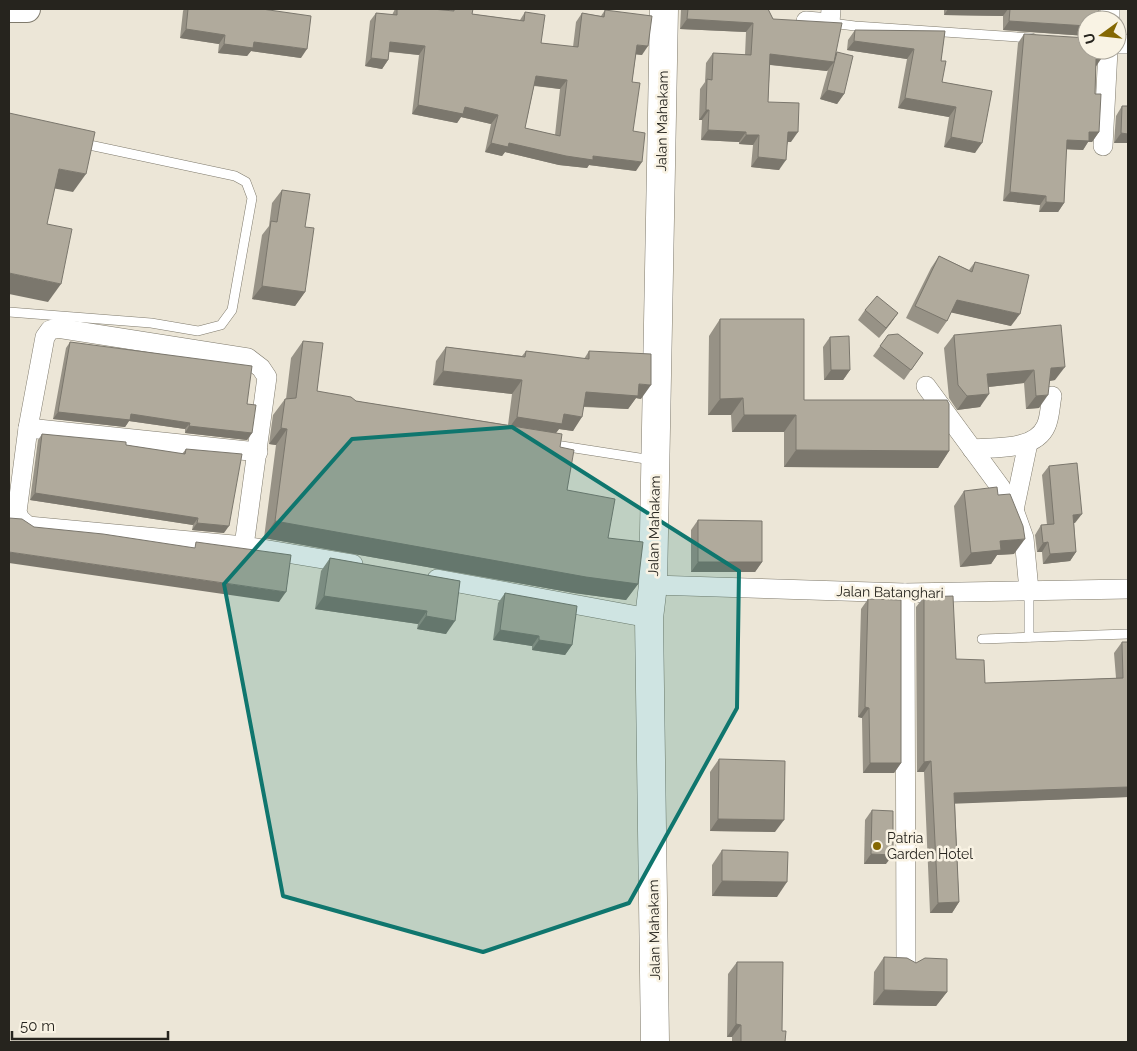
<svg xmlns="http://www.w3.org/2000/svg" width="1137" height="1051" font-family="Raleway,sans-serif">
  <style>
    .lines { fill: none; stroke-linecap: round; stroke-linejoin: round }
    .lane-casing { stroke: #7f7a6c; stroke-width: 10 }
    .street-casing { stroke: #7f7a6c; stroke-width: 20 }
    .secondary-casing { stroke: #7f7a6c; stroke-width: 28 }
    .primary-casing { stroke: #7f7a6c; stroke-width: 29 }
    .lane { stroke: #fff; stroke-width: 9 }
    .street { stroke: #fff; stroke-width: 19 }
    .secondary { stroke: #fff; stroke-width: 26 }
    .primary { stroke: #fff; stroke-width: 28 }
    .wall { fill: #979286; fill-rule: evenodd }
    .shaded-wall { fill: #7b776d }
    .building { fill: #b0aa9c; stroke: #7b776d; fill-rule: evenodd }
    .marked { fill: #0f766e; fill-opacity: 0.2; stroke: #0f766e; stroke-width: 4; stroke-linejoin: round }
    .poi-dot { fill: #856803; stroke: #f9f3e4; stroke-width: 2 }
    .labels { text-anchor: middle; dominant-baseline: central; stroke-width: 5; stroke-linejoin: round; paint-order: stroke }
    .street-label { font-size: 14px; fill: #26241e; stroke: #f9f3e4 }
    .poi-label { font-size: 14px; fill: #26241e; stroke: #f9f3e4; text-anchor: start }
  </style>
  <rect width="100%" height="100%" fill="#ece6d7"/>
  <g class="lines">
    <defs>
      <g id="lane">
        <polyline points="831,23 855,26 1032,38"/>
        <polyline points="9,312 151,323 198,331 221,325 232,310 252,198 246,182 235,176 80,143"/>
        <polyline points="549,444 652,460"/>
        <polyline points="1029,590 1029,637"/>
        <polyline points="982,639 1128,634"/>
      </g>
      <g id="street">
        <polyline points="1110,9 1110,20"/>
        <polyline points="806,21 830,23 831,9"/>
        <polyline points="1117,44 1128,44"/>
        <polyline points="1103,146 1108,50"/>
        <polyline points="926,386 1001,488 1014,510 1024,538 1029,590"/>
        <polyline points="28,428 258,452"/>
        <path d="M972,449C995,447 1035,451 1046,426C1050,418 1050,405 1052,396"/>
        <polyline points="1014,510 1028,443"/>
        <polyline points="244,546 267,377 261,368 248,358 57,328 50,330 45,337 28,428 17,512 20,519 28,526 244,546 353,564"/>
        <polyline points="437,579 649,618"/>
        <polyline points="653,585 905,593 1128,589"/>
        <polyline points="905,593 906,966"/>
      </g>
      <polyline id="secondary" points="9,9 27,9"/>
      <polyline id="primary" points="655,1042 649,618 653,585 664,9"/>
    </defs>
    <use href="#lane" class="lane-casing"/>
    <use href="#street" class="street-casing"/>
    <use href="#secondary" class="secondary-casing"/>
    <use href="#primary" class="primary-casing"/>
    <use href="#lane" class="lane"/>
    <use href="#street" class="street"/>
    <use href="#secondary" class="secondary"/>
    <use href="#primary" class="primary"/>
  </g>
  <g class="wall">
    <polygon points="184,9 262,9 301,58 251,51 247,56 218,53 219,44 180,38 183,11"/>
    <path d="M395,9H432L450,11L452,9H473L472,14L520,20L525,12L541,43L573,47L576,22L582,13L601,16L605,10L642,55L636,54L632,82L633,131L636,171L589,165L587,168L559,165L505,152L502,156L485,152L491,124L461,117L457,123L412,114L419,55L389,52L388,60L382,69L365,66L370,21L376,13L392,15ZM534,86L560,89L555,135L525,128Z"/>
    <polygon points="681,9 769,9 768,9 773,19 835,54 837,52 844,94 837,104 820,99 828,70 827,71 770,65 768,102 791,142 788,142 779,170 751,167 753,145 739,144 739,142 701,140 702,120 699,120 700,89 705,82 706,63 713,53 745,55 746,32 680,29"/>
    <polygon points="944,9 1099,9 1087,20 1087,36 1003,30 1003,16 944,15"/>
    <polygon points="855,30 945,31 941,61 942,82 992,91 975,153 944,147 949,117 898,108 907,59 847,50 848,40"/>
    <polygon points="1024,34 1096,67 1095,94 1099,132 1092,142 1088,142 1083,150 1066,149 1064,203 1058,212 1039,212 1040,205 1003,201 1018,43"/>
    <polygon points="1122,106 1128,106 1128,143 1114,143 1116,116"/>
    <polygon points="282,190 305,227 305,292 295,306 252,299 262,235 269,226 272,203"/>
    <polygon points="939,256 969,270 975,262 1011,326 951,312 947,321 938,334 906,318 931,268"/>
    <polygon points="865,310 898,313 879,338 858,320"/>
    <polygon points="720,319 804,400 949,451 938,468 784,467 784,432 732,432 731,415 708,415 709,336"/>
    <polygon points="888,335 923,353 904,380 873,356"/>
    <polygon points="954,335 1055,380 1050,381 1039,408 1026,409 1024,383 989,387 980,407 957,410 949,398 944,348"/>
    <polygon points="830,337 850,370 843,380 824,380 823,347"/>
    <polygon points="303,341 317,391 356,401 508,425 512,394 433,385 436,361 446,347 522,356 526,351 584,359 589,351 641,399 636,398 628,409 584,407 573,431 559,429 556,433 560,447 567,490 608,538 638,584 626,600 574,593 264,538 276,445 269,444 273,415 285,399 286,399 291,358"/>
    <polygon points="70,342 247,404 252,433 247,440 185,433 185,429 129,421 125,427 53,419 66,348"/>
    <polygon points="42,434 126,445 182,454 186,449 224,533 192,530 193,525 30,500 38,440"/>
    <polygon points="1049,466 1075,523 1074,523 1076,552 1070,561 1043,564 1042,552 1037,552 1035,535 1041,525 1047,525 1042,475"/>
    <polygon points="964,491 998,495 1014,554 997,555 991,564 960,567 954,506"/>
    <polygon points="698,520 762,562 755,572 691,572 691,530"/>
    <polygon points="330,558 460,581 446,634 417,629 418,624 315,609 321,571"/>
    <polygon points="505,593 572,645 565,655 532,650 532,646 493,640 498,603"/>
    <polygon points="924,597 956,659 985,683 1116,678 1114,653 1122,642 1128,797 955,803 959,902 952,913 930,913 924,772 917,772 916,607"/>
    <polygon points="868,599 901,763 894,773 863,773 862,718 858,717 861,609"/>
    <polygon points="719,759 775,832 710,831 710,772"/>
    <polygon points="872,810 886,864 864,864 865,820"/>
    <polygon points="722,850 777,897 712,896 712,865"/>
    <polygon points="884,957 947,992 936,1006 873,1005 874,972"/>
    <polygon points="737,962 782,1031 785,1042 732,1042 732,1037 727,1037 728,974"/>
  </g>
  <g class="shaded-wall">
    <polygon points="948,9 1008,9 1003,16 944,15"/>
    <polygon points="687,19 753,23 746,32 680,29"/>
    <polygon points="1009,21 1087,26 1087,36 1003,30"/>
    <polygon points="186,29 225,35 219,44 180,38"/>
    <polygon points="854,41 914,49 907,59 847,50"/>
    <polygon points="254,42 307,49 301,58 251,51 247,56 218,53 224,44"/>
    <polygon points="390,42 425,46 419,55 384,51"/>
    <polygon points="637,45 648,46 642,55 631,54"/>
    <polygon points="770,54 834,62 827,71 763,64"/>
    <polygon points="371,58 388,60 382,69 365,66"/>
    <polygon points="1096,59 1101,59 1095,68"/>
    <polygon points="536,76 567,80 560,89 530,85"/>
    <polygon points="827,90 844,94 837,104 820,99"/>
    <polygon points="905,98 956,107 949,117 898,108"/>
    <polygon points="418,105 465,107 498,115 491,124 461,117 457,123 412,114"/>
    <polygon points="706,110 709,110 702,120 699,120"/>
    <polygon points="708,130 746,132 739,142 701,140"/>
    <polygon points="788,132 798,132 791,142 782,142"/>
    <polygon points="1089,132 1099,132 1092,142 1088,142 1083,150 1060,149 1067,140"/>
    <polygon points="1121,133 1128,134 1128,143 1114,143"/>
    <polygon points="746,135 759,135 753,145 739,144"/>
    <polygon points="951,137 982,143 975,153 944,147"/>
    <polygon points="491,143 509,143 593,156 642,162 636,171 589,165 587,168 559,165 505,152 502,156 485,152"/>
    <polygon points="758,157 786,160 779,170 751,167"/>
    <polygon points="59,169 86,174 73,192 47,187"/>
    <polygon points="1010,192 1046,196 1040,205 1003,201"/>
    <polygon points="1046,202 1064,203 1058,212 1039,212"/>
    <polygon points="9,273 61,284 48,302 9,294"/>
    <polygon points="262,286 305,292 295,306 252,299"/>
    <polygon points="957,300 1020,314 1011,326 949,312"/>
    <polygon points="898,313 891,323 879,338 886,328"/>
    <polygon points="1065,367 1055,380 1042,382 1051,368"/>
    <polygon points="831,370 850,370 843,380 824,380"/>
    <polygon points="1034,370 1024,383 978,388 987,374"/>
    <polygon points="443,371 522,380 512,394 433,385"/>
    <polygon points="639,384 651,385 641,399 636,398 628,409 576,406 586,392"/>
    <polygon points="989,394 980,407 957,410 967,396"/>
    <polygon points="1048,395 1039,408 1026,409 1036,396"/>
    <polygon points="743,398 731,415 708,415 720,399"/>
    <polygon points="58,412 131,414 190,423 185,429 129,421 125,427 53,419"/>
    <polygon points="564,414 582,417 573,431 559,429 552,438 507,431 517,417"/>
    <polygon points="744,415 796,415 784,432 732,432"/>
    <polygon points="189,426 252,433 247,440 185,433"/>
    <polygon points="281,428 287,429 276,445 269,444"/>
    <polygon points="796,450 949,451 938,468 784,467"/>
    <polygon points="35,493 198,518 193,525 30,500"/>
    <polygon points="1082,514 1075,523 1066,524 1073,515"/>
    <polygon points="275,521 638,584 626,600 574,593 264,538"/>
    <polygon points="197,523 229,526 224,533 192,530"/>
    <polygon points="1025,539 1014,554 997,555 991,564 960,567 971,553 1000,541"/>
    <polygon points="1048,542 1042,552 1037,552 1043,543"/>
    <polygon points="9,552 286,592 279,602 9,563"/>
    <polygon points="1076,552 1070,561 1043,564 1050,554"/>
    <polygon points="698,562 762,562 755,572 691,572"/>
    <polygon points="324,596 427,611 418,624 315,609"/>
    <polygon points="426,616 455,621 446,634 417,629"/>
    <polygon points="500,630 539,636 532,646 493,640"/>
    <polygon points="539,640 572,645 565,655 532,650"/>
    <polygon points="865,707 869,708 862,718 858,717"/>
    <polygon points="931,761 924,772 917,772 924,762"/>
    <polygon points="870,763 901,763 894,773 863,773"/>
    <polygon points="1128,787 1128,797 947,804 954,793"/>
    <polygon points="718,819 784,820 775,832 710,831"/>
    <polygon points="871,854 893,855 886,864 864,864"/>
    <polygon points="722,881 787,882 777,897 712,896"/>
    <polygon points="959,902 952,913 930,913 938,903"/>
    <polygon points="884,990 947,992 936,1006 873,1005"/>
    <polygon points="736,1024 741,1025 732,1037 727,1037"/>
  </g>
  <g class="building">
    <polygon points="188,9 262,9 311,16 307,49 254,42 253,48 224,44 225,35 186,29"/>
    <path d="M397,9H432L454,11V9H473L472,14L524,21L525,12L545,15L541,43L578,47L582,13L604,17L605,10L652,16L648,46L637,45L632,82L640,83L633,131L645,133L642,162L593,156V160L566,156L509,143L508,147L491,143L498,115L465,107L463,114L418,105L425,46L390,42L388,60L371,58L376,13L397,15ZM536,76L567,80L560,136L525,128Z"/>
    <polygon points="688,9 768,9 773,19 842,23 834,62 770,54 768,102 799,103 798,132 788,132 786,160 758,157 759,135 746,135 746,132 708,130 709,110 706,110 707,79 712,80 713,53 751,55 753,23 687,19"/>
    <polygon points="1010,9 1099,9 1099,20 1087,20 1087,26 1009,21"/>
    <polygon points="855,30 945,31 941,61 946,61 942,82 992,91 982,143 951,137 956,107 905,98 914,49 854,41"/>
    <polygon points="1024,34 1087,38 1087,50 1102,50 1101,59 1096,59 1095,94 1101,94 1099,132 1089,132 1089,141 1067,140 1064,203 1046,202 1046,196 1010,192"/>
    <polygon points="837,52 853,56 844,94 827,90"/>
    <polygon points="1122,106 1128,106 1128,134 1121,133"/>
    <polygon points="9,113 95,132 86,174 59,169 47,224 72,229 61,284 9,273"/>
    <polygon points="282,190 310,194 305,227 314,228 305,292 262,286 271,221 277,222"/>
    <polygon points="939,256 972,272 975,262 1029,275 1020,314 957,300 947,321 915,306"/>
    <polygon points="877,296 898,313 886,328 865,310"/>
    <polygon points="720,319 804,319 804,400 947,400 949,404 949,451 796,450 796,415 744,415 743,398 720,399"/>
    <polygon points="1061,325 1065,367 1051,368 1048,395 1036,396 1034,370 987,374 989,394 967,396 958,385 954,335"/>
    <polygon points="898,334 923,353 911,370 880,346 888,335"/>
    <polygon points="849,336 850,370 831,370 830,337"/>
    <polygon points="303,341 323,343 317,391 351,397 356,401 562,434 560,447 574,450 567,490 615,499 608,538 643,542 638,584 586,577 275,521 287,429 281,428 285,399 296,398"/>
    <polygon points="70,342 252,366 247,404 256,405 252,433 189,426 190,423 131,414 130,420 58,412"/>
    <polygon points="446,347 525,357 526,351 589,359 589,351 651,354 651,385 639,384 638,396 586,392 582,417 564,414 562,424 517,417 522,380 443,371"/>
    <polygon points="42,434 126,442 126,445 185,454 186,449 242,454 229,526 197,523 198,518 35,493"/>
    <polygon points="1077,463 1082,514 1073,515 1076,552 1050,554 1048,542 1043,543 1041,525 1054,524 1049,466"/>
    <polygon points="997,487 998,495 1010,494 1023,526 1025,539 1000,541 1001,550 971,553 964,491"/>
    <polygon points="9,518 22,519 34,527 103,534 195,548 196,542 291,555 286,592 9,552"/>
    <polygon points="698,520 762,521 762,562 698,562"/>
    <polygon points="330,558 460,581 455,621 426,616 427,611 324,596"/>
    <polygon points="505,593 577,606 572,645 539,640 539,636 500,630"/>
    <polygon points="953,596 956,659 984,660 985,683 1123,678 1122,642 1128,642 1128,787 954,793 959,902 938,903 931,761 924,762 924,597"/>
    <polygon points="868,599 901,600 901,763 870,763 869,708 865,707"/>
    <polygon points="719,759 785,761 784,820 718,819"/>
    <polygon points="872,810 893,811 893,855 871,854"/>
    <polygon points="722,850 788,852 787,882 722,881"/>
    <polygon points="884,957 907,958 916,963 925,958 947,959 947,992 884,990"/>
    <polygon points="737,962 783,962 782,1031 786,1031 785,1042 741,1042 741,1025 736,1024"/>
  </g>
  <path class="marked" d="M512,427L739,571L737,708L629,903L483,952L283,896L224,584L352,439Z"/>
  <circle class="poi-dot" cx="877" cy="846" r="5"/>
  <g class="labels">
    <g class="street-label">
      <text transform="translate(662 121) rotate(-89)">Jalan Mahakam</text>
      <text transform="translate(654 526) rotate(-89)">Jalan Mahakam</text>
      <text transform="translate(890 592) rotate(1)">Jalan Batanghari</text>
      <text transform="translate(654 930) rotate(-91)">Jalan Mahakam</text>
    </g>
    <g class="poi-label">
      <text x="887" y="838">Patria<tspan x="887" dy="16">Garden Hotel</tspan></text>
    </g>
  </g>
  <rect width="1137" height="1051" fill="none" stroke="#26241e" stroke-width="20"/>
  <g transform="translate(1102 35) rotate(255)"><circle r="24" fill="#f9f3e4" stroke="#a5a095"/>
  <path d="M0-4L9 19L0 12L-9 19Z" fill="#856803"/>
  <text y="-8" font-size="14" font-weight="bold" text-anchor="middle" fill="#26241e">U</text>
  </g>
  <path d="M12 1031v8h156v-8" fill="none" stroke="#26241e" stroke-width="2.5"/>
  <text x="20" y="1031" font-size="15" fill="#26241e" stroke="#f9f3e4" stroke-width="4" paint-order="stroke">50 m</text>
</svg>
